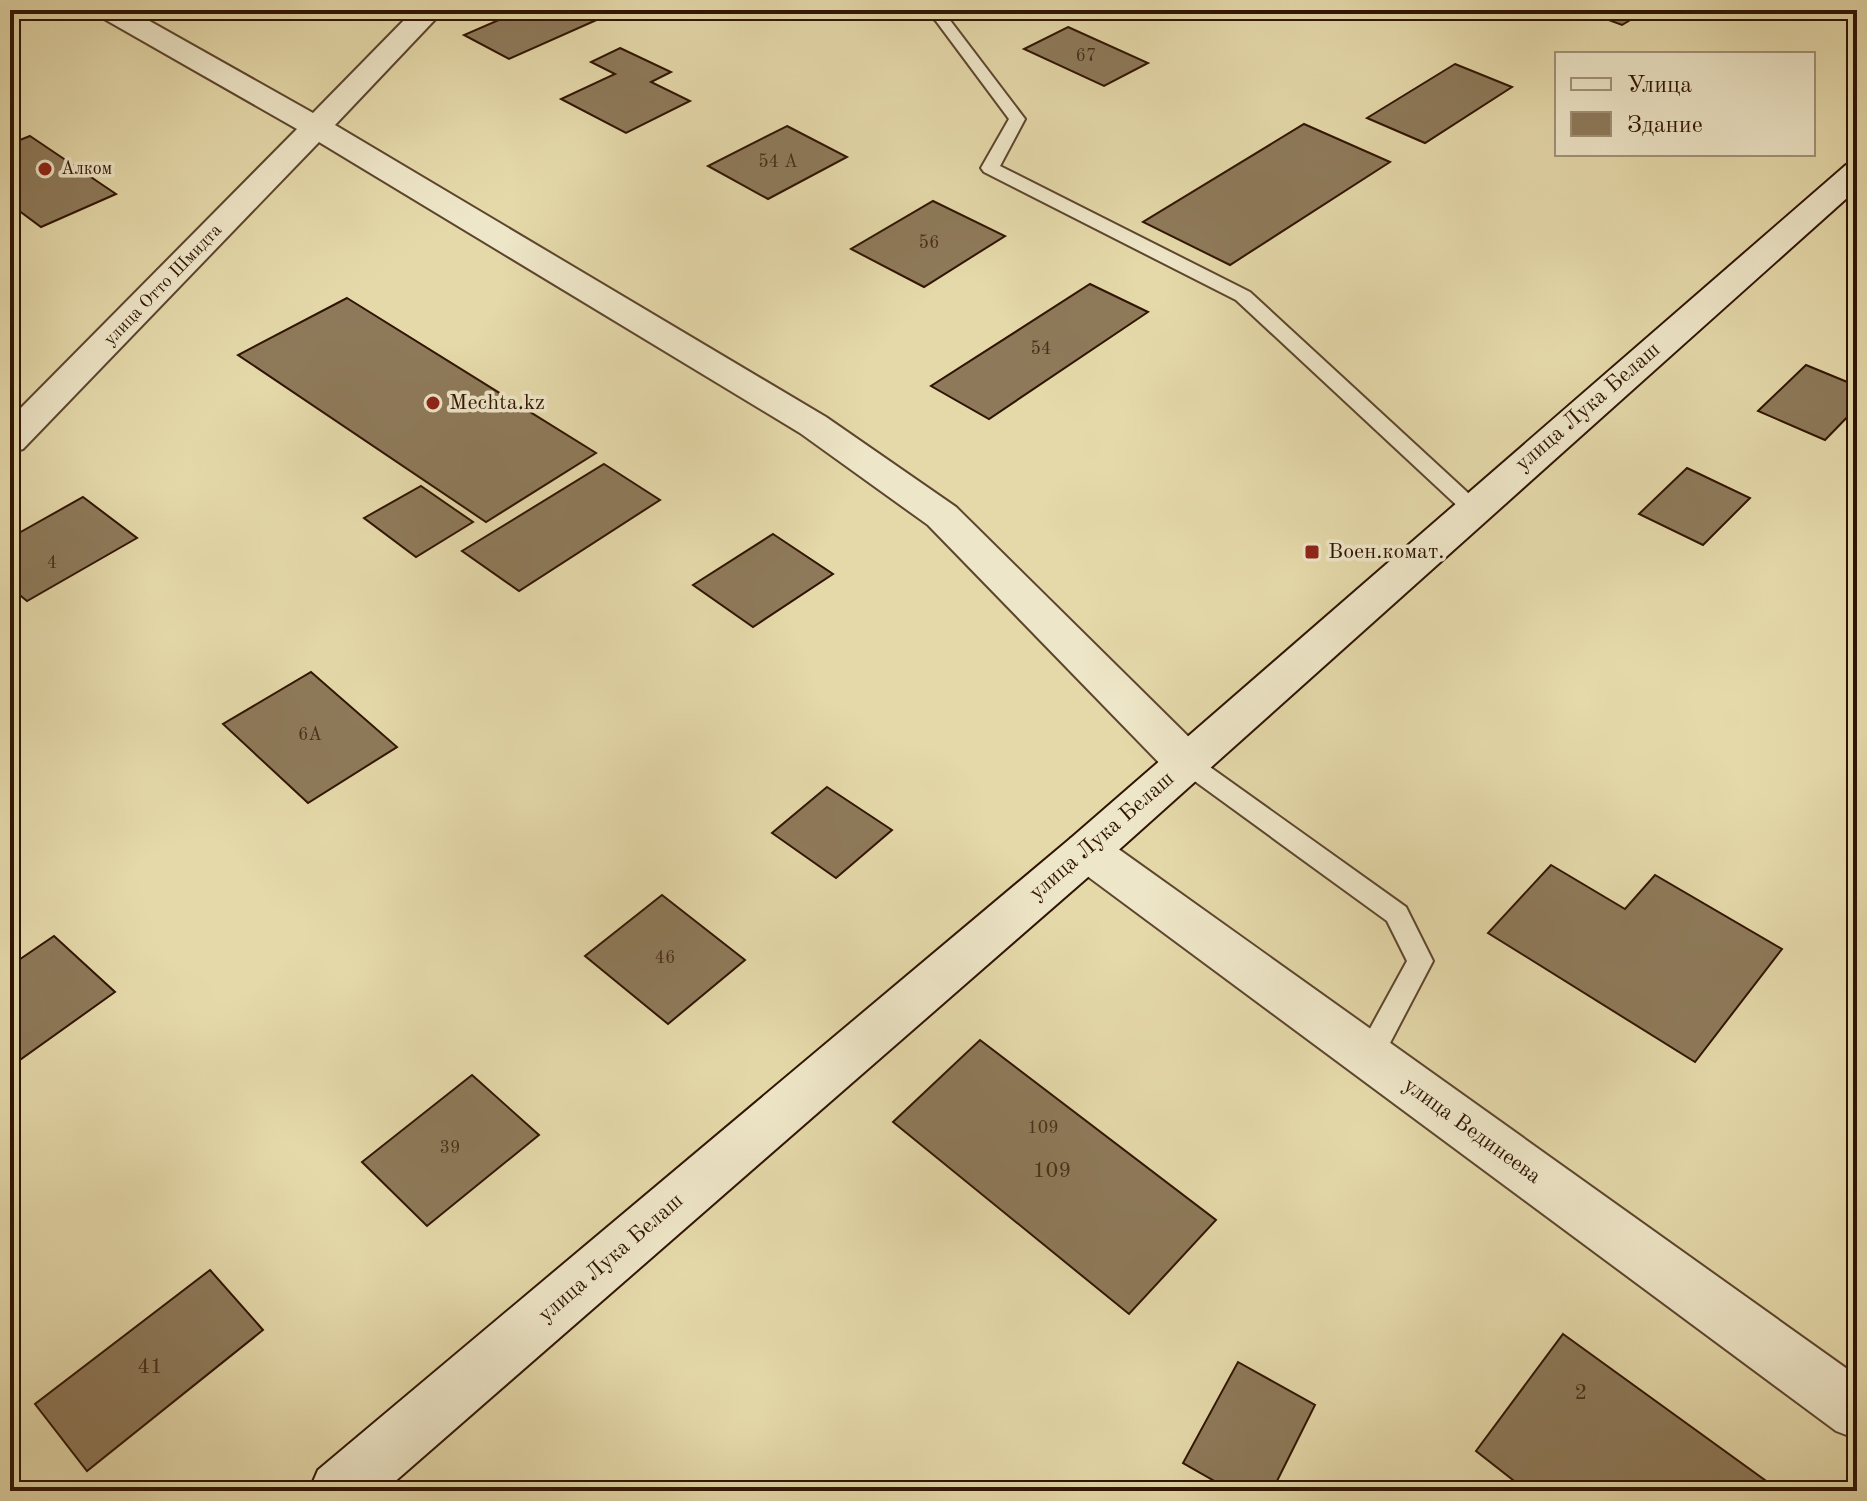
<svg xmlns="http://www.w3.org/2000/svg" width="1867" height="1501" font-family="'Old Standard TT',serif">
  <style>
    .building { fill: #8e7a5a; stroke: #301403; stroke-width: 2 }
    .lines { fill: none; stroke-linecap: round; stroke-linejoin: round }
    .service-casing { stroke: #5d452d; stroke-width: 4 }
    .minor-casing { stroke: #5d452d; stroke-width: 4 }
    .secondary-casing { stroke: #301403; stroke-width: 4 }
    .service { fill: #eee6c8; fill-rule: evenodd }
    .minor { fill: #eee6c8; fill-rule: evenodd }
    .secondary { fill: #eee6c8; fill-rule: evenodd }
    .poi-dot { fill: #8f2418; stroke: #eee6c8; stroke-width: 3 }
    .labels { text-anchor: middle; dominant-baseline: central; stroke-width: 7; stroke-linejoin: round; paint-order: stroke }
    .number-label { font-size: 18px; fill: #482e19 }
    .far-poi-label { font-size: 18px; fill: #301403; stroke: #eee6c8; text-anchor: start }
    .far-street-label { font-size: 18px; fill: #301403; stroke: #eee6c8 }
    .poi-label { font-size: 22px; fill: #301403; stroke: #eee6c8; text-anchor: start }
    .street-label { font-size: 22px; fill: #301403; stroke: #eee6c8 }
    .near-number-label { font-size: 22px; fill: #482e19 }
  </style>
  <rect width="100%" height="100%" fill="#e5d9aa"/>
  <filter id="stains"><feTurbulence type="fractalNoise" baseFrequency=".0025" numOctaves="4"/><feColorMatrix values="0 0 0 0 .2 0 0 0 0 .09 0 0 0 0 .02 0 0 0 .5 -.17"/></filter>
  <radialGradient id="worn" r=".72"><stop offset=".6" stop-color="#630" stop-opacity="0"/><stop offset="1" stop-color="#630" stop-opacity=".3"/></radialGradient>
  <g class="building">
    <polygon points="522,10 619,10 509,59 464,35"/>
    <polygon points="1582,10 1647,10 1622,25"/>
    <polygon points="1068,27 1148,63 1104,86 1024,49"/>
    <polygon points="620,48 671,72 651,82 690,101 626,133 561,99 615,74 591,62"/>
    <polygon points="1455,64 1512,87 1425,143 1367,118"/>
    <polygon points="1304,124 1390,162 1230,265 1143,222"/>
    <polygon points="787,126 847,157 768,199 708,166"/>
    <polygon points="30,136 116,194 41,227 10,204 10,144"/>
    <polygon points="933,201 1005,236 924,287 851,249"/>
    <polygon points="1090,284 1148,312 989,419 931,386"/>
    <polygon points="347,298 596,453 486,522 238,355"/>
    <polygon points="1806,365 1857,386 1857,407 1825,440 1758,411"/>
    <polygon points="604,464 660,500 519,591 462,551"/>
    <polygon points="1687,468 1750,498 1703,545 1639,514"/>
    <polygon points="421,486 473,522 416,557 364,518"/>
    <polygon points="83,497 137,538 27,601 10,587 10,538"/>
    <polygon points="773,534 833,574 753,627 693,585"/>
    <polygon points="311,672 397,747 308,803 223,724"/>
    <polygon points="827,787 892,830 836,878 772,833"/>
    <polygon points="1551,865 1625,909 1655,875 1782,949 1695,1062 1488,933"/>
    <polygon points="662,895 745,960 668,1024 585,956"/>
    <polygon points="54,936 115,992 10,1067 10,966"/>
    <polygon points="980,1040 1216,1220 1129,1314 893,1122"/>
    <polygon points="472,1075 539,1135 427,1226 362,1162"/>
    <polygon points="210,1270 263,1330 87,1471 35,1404"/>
    <polygon points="1563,1334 1780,1491 1527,1491 1476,1451"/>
    <polygon points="1238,1362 1315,1405 1272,1491 1232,1491 1183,1463"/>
  </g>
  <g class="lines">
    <defs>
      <g id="service">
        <polygon points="922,10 940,10 946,15 1025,119 1000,166 1250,292 1479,503 1483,508 1479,513 1465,513 1236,300 984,172 981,168 1009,119 936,21"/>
        <polygon points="1187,754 1196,757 1406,907 1433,961 1379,1064 1369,1068 1359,1064 1355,1056 1407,961 1387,921 1178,769 1175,763 1178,757"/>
      </g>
      <g id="minor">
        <polygon points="95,10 130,10 313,113 414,10 444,10 335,125 826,417 956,507 1203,751 1209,763 1203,775 1187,779 1171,775 928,525 800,433 319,142 23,449 10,453 10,419 297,129 99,16"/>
        <polygon points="1087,833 1103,838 1857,1376 1857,1439 1836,1431 1071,864 1064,851 1071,838"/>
      </g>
      <polygon id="secondary" points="1857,163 1857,189 1103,864 384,1491 309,1491 318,1470 1071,838 1846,165"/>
    </defs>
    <use href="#service" class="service-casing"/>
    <use href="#minor" class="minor-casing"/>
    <use href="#secondary" class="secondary-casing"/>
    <use href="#service" class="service"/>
    <use href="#minor" class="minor"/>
    <use href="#secondary" class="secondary"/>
  </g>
  <g class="poi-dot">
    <circle cx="45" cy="169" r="8"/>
    <circle cx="433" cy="403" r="8"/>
    <rect x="1304" y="544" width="16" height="16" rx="4"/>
  </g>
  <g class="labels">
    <g class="number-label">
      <text x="1086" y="56">67</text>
      <text x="778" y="162">54 А</text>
      <text x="929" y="243">56</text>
      <text x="1041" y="349">54</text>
      <text x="52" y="563">4</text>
      <text x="310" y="735">6А</text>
      <text x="665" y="958">46</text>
      <text x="1043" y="1128">109</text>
      <text x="450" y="1148">39</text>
    </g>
    <g class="far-poi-label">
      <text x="61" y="169">Алком</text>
    </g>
    <g class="far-street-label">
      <text transform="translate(163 285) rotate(-46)">улица Отто Шмидта</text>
    </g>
    <g class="poi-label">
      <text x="449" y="403">Mechta.kz</text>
      <text x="1328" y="552">Воен.комат.</text>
    </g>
    <g class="street-label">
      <text transform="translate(1588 407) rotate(-41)">улица Лука Белаш</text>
      <text transform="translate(1102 836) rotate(-41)">улица Лука Белаш</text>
      <text transform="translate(1472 1131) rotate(36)">улица Вединеева</text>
      <text transform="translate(611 1258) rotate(-41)">улица Лука Белаш</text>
    </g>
    <g class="near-number-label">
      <text x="1052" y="1171">109</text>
      <text x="150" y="1367">41</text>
      <text x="1581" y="1393">2</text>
    </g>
  </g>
  <rect width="1867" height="1501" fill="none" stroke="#e5d9aa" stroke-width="40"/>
  <rect x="12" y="12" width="1843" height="1477" fill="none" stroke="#301403" stroke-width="4"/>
  <rect x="20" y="20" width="1827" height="1461" fill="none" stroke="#301403" stroke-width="2"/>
  <rect x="1555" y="52" width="260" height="104" fill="#eee6c8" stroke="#a29279" stroke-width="2"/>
  <rect x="1571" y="78" width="40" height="12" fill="#eee6c8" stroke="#a29279" stroke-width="2"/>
  <text x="1627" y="92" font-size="24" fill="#301403">Улица</text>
  <rect x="1571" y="112" width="40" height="24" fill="#8e7a5a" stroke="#a29279" stroke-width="2"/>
  <text x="1627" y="132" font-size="24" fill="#301403">Здание</text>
  <rect width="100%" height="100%" filter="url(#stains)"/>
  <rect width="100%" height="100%" fill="url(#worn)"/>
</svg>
